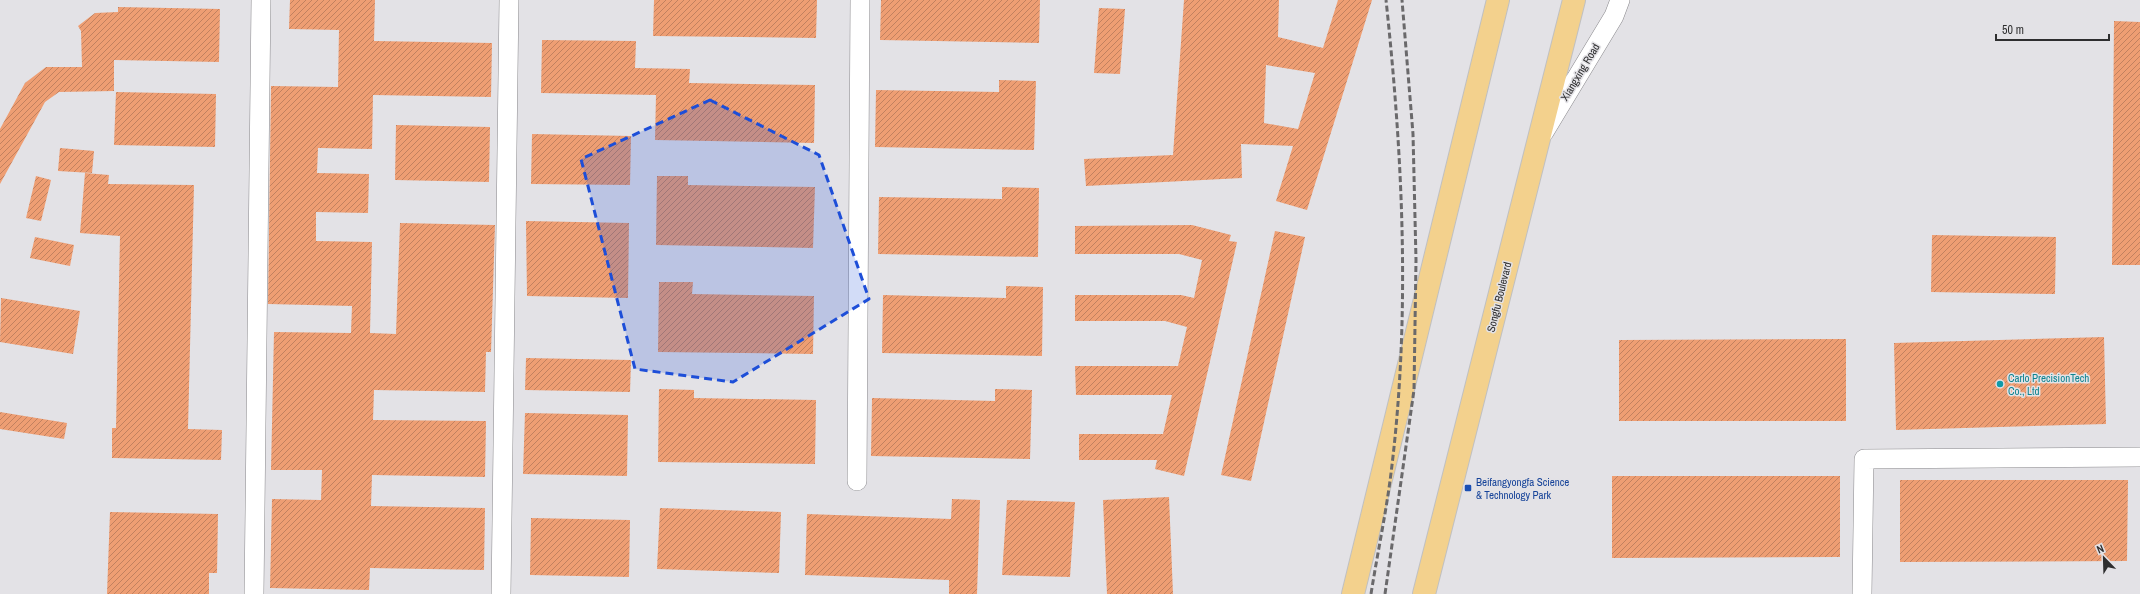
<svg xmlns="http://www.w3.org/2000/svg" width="2140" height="594" font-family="'Archivo Narrow',sans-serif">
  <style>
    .building { fill: url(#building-hatch); fill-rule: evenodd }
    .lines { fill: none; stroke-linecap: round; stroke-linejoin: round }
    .minor-casing { stroke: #89888c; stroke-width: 20 }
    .major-casing { stroke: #c0c0c1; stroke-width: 24 }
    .minor { stroke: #fff; stroke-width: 19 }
    .major { stroke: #f3d18d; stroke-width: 22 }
    .rail { stroke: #6a696b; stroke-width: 3; stroke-dasharray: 6 3; stroke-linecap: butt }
    .marked { fill: #1d4ed8; fill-opacity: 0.2; stroke: #1d4ed8; stroke-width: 3; stroke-dasharray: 8 5; stroke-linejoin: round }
    .culture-dot { fill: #0f9aa8; stroke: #e3e2e6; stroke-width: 1.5 }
    .transit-dot { fill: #1a4fb4; stroke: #e3e2e6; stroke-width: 1.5 }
    .labels { text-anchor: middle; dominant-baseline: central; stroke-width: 3; stroke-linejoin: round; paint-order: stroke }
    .street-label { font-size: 11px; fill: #2e2e2f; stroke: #e3e2e6 }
    .culture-label { font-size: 11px; fill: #0d838f; stroke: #e3e2e6; text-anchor: start }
    .transit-label { font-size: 11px; fill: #164399; stroke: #e3e2e6; text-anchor: start }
  </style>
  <defs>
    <pattern id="building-hatch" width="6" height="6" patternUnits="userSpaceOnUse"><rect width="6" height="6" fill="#ee9e73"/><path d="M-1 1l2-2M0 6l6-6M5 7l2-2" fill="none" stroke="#c1815f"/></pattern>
  </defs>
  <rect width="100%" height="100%" fill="#e3e2e6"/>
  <g class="building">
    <polygon points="290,0 375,0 374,41 492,43 491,97 373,95 372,149 318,148 317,173 369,174 368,213 316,212 316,241 372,242 370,333 396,334 400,223 495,225 491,352 486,352 485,392 374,390 373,420 486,421 485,477 372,475 371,506 485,508 484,570 370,568 369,590 270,588 272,499 321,500 322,470 271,470 274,332 351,333 352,306 268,304 271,86 338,87 339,30 289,29"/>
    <polygon points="654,0 817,0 816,38 653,36"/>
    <polygon points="881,0 1040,0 1039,43 880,40"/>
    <path d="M1184,0H1279L1278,37L1323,48L1338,0H1372L1307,210L1276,201L1293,146L1241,144L1242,178L1086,186L1084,159L1173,155ZM1266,65L1315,73L1298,129L1264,123Z"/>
    <polygon points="118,7 220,9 219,62 114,60 114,91 59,92 45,102 0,184 0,129 25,83 46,67 82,67 81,31 78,26 95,13 118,12"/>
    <polygon points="1099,8 1125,9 1120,74 1094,73"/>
    <polygon points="2114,21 2140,22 2140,265 2112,265"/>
    <polygon points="542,40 636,41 635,68 690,69 689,83 815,85 814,143 655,140 656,95 541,93"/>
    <polygon points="999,80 1036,81 1034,150 875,147 876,90 999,92"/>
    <polygon points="116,92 216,94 215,147 114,145"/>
    <polygon points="396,125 490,127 489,182 395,180"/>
    <polygon points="532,134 631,136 630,185 531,184"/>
    <polygon points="60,148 94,151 92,173 58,171"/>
    <polygon points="85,173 109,175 108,184 194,185 188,429 222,430 221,460 112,458 112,428 116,428 120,236 80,233"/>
    <polygon points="36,176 51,180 41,221 26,218"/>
    <polygon points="657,176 688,176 688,185 815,187 813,248 656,245"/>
    <polygon points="1002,187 1039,188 1038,257 878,254 879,197 1002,199"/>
    <polygon points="526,221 629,223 628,298 527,296"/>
    <polygon points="1192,225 1231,235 1229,241 1237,242 1184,476 1155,469 1157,460 1079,460 1079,434 1163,434 1172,395 1076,395 1075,366 1178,366 1187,327 1165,321 1075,321 1075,295 1181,295 1194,298 1202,260 1179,254 1075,254 1075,226"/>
    <polygon points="1275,231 1305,237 1251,481 1221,475"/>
    <polygon points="1932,235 2056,237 2055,294 1931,292"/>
    <polygon points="35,237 74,245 70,266 30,258"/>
    <polygon points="659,282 693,282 692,294 814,296 813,354 658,352"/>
    <polygon points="1006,286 1043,287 1042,356 882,353 883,295 1006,298"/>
    <polygon points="1,298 80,311 73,354 0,342"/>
    <polygon points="2104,337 2106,424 1896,430 1894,343"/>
    <polygon points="1846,339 1846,421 1619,421 1619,340"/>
    <polygon points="526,358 631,360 630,392 525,390"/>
    <polygon points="659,389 694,390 694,398 816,400 815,464 658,462"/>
    <polygon points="995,389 1032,390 1030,459 871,456 872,398 995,401"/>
    <polygon points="0,412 67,423 64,439 0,429"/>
    <polygon points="525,413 628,415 627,476 523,474"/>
    <polygon points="1612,476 1840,476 1840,557 1612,558"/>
    <polygon points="1900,480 2128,480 2127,561 1900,562"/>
    <polygon points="1169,497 1173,594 1107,594 1103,500"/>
    <polygon points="952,499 980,500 977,594 949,594 949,580 805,575 807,514 951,519"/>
    <polygon points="1007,500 1075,502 1070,577 1002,575"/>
    <polygon points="660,508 781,512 779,573 657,569"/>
    <polygon points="110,512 218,514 217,573 209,573 209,594 107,594"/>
    <polygon points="531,518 630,520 629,577 530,575"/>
  </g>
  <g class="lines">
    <defs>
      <g id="minor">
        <polyline points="1544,132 1614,16 1620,0"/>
        <polyline points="857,481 860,0"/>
        <polyline points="254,594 261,0"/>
        <polyline points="501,594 509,0"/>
        <polyline points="1862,594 1864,459 2140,457"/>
      </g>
      <g id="major">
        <polyline points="1353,594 1498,0"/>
        <polyline points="1424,594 1574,0"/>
      </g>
    </defs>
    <use href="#minor" class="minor-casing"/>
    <use href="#major" class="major-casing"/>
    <use href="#minor" class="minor"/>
    <use href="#major" class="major"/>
    <g class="rail">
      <path d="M1371,594C1377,556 1385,518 1390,481C1411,321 1403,159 1386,0"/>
      <polyline points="1385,594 1414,390 1416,260 1413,134 1402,0"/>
    </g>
  </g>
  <path class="marked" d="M710,100L819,155L869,299L733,382L635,369L581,159Z"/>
  <circle class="culture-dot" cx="2000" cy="384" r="4"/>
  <rect class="transit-dot" x="1464" y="484" width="8" height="8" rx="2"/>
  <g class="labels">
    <g class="street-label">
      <text transform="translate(1580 72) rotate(-59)">Xiangxing Road</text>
      <text transform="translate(1499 297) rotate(-76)">Songfu Boulevard</text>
    </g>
    <g class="culture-label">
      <text x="2008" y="378">Carlo PrecisionTech<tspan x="2008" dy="13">Co., Ltd</tspan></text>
    </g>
    <g class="transit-label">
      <text x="1476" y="482">Beifangyongfa Science<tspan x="1476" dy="13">&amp; Technology Park</tspan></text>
    </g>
  </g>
  <g transform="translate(2104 558) rotate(337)" stroke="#e3e2e6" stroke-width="3" paint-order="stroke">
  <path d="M0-3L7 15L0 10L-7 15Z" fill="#2e2e2f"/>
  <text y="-6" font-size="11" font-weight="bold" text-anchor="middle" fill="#2e2e2f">N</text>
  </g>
  <path d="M1996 34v6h113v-6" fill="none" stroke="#2e2e2f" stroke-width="2"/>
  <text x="2002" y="34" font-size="12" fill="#2e2e2f" stroke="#e3e2e6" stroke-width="3" paint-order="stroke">50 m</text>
</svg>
